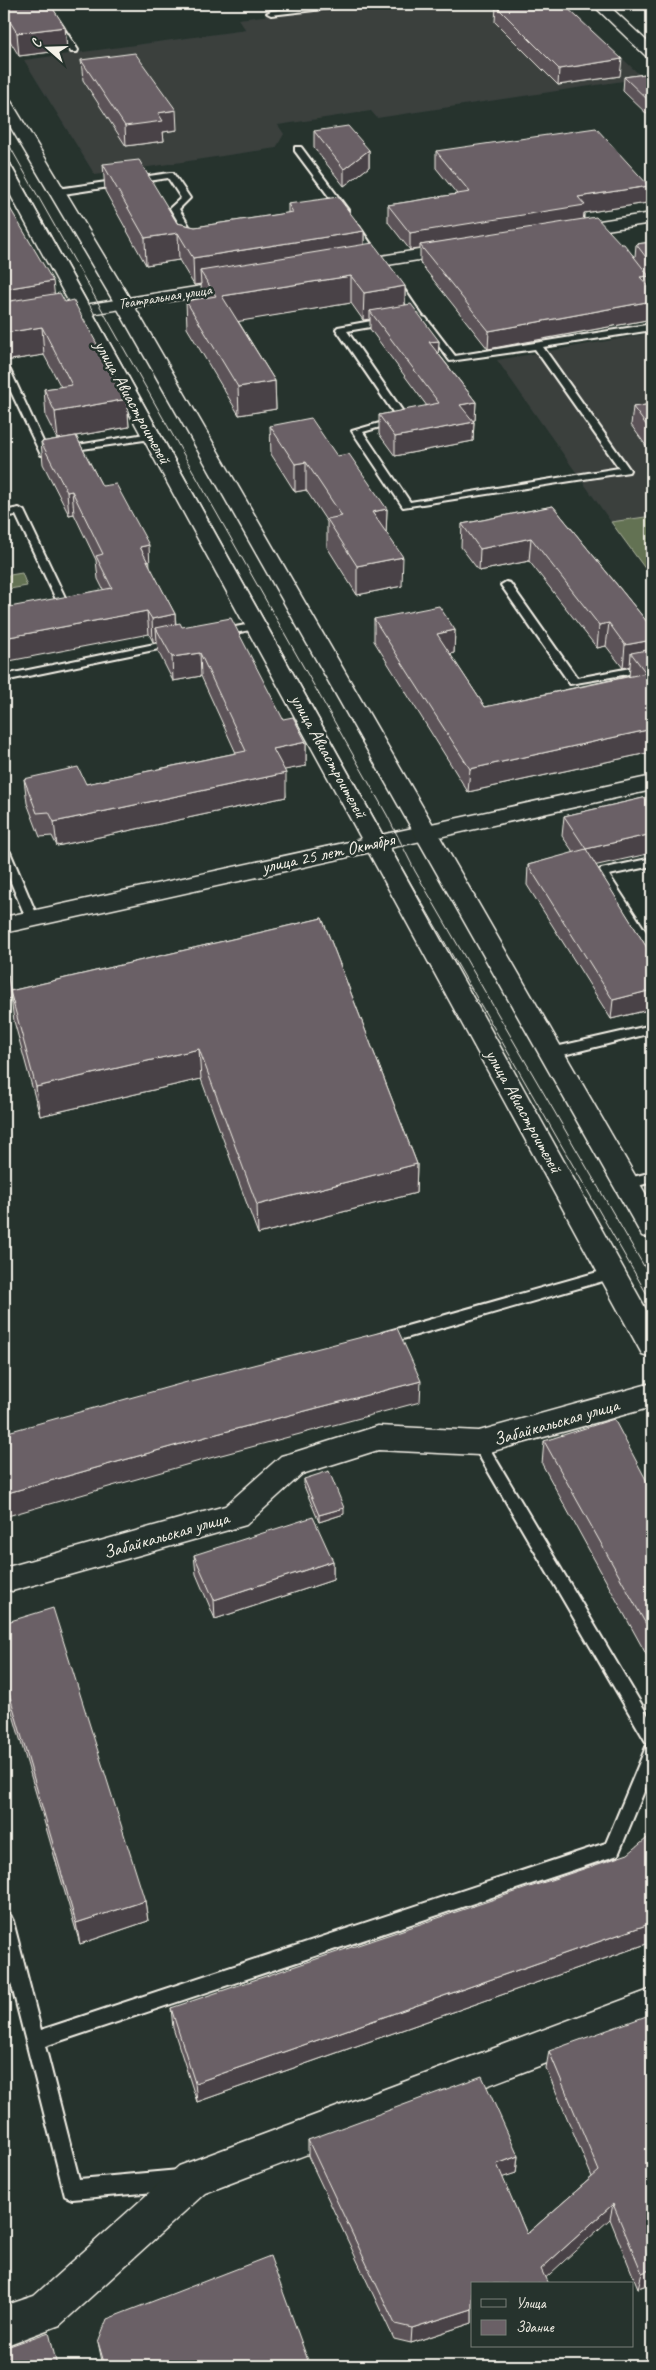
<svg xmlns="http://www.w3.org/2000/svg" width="656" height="2370" font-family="Caveat,sans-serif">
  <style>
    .built { fill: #3a403e }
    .green { fill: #647253; stroke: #acb29e }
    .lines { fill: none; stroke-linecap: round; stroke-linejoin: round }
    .lane-casing { stroke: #f4f1e8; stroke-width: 4 }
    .street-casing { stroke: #f4f1e8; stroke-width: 3 }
    .secondary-casing { stroke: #f4f1e8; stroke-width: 3 }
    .lane { fill: #26332d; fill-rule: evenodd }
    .street { fill: #26332d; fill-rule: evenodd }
    .secondary { fill: #26332d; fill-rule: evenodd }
    .tram { stroke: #f4f1e8; stroke-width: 1 }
    .wall { fill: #5b5358; stroke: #f4f1e8 }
    .shaded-wall { fill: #4a4347; stroke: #f4f1e8 }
    .building { fill: #6a6066; stroke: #f4f1e8 }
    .labels { text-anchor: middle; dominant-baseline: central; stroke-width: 5; stroke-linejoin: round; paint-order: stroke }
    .far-street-label { font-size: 15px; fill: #f4f1e8; stroke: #26332d }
    .street-label { font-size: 18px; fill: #f4f1e8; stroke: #26332d }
  </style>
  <rect width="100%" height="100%" fill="#26332d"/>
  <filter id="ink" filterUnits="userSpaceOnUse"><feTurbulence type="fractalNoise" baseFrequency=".02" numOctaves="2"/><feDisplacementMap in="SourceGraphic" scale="10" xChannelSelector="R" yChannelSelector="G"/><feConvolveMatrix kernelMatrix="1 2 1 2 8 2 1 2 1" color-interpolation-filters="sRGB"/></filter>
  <g filter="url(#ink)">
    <g class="built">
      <polygon points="366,4 565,4 643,78 377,118 371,111 278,125 284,134 276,148 95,175 24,60 246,30 238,19"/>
      <polygon points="652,333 652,516 611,522 497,360"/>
    </g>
    <g class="green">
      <polygon points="652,516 652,578 611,522"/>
      <polygon points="22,573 27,586 4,590 4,576"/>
    </g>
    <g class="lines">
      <defs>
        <g id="lane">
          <polygon points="40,4 48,4 78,50 77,52 71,52"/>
          <polygon points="332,4 353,4 349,6 271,15 267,13 271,11"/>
          <polygon points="295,147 301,147 348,210 348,214 342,214 295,151"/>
          <polygon points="170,173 173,173 190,198 179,209 198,241 197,243 191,243 170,208 181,198 168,178 57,195 53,192 57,189"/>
          <polygon points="350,222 356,222 382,260 381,262 375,262 349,224"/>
          <polygon points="634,269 640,269 652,284 652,293 649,292 634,273"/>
          <polygon points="391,279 397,279 423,317 426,318 455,356 652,324 652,330 543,347 630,470 629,472 403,507 352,431 397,418 336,329 338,327 388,318 393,321 388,324 347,331 408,419 363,432 410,502 619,468 535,349 450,361 419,319 413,318 413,314 390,281"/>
          <polygon points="4,367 10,370 47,450 151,433 156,436 151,439 41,455 4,377"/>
          <polygon points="19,508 24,511 73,614 72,616 64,616 63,614 16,515 4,517 4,511"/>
          <polygon points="506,582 510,583 577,678 652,664 652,670 570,684 501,585"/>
          <polygon points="256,623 261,626 260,628 220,636 215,633 220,630"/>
          <polygon points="174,640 179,643 178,645 4,681 4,675"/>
          <polygon points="4,848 10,852 38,918 36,921 28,921 26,918 4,866"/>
          <polygon points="652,858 652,866 609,875 652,941 652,954 648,953 595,873 601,869"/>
          <polygon points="652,1025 652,1033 551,1058 544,1053 551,1048"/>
          <polygon points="652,1172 652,1182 627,1189 622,1188 620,1184 622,1180"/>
          <polygon points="612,1268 617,1269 619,1273 617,1277 382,1345 377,1343 375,1339 377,1335 382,1333"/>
          <polygon points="479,1437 484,1439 652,1722 652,1744 646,1742 474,1447 471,1443 474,1439"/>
          <polygon points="652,1745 652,1772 618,1855 45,2046 79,2179 179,2170 186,2173 189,2180 186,2187 179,2190 72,2199 65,2196 4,1955 4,1913 10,1915 13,1921 41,2030 606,1843 646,1747"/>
        </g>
        <g id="street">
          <polygon points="652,213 652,223 567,236 561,235 558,231 561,227 567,226"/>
          <polygon points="456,244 462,245 465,249 462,253 350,271 344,270 341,266 344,262 350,261"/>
          <polygon points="239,280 245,281 248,285 245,289 4,328 4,318"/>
          <polygon points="652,776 652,790 4,933 4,917"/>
          <polygon points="652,1383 652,1407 479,1455 378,1450 302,1474 246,1525 12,1591 4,1588 4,1568 225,1506 281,1456 292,1453 378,1426 479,1431"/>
          <polygon points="652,1989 652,2023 205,2193 60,2325 4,2346 4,2306 34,2296 179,2166"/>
        </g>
        <g id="secondary">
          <polygon points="592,4 607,4 652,46 652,59 647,57"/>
          <polygon points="4,98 10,100 12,103 133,304 652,1205 652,1239 642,1236 115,304 4,116"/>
          <polygon points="4,163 10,164 12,168 652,1320 652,1357 642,1354 4,183"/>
        </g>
      </defs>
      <use href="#lane" class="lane-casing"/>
      <use href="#street" class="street-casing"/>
      <use href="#secondary" class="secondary-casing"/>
      <use href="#lane" class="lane"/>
      <use href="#street" class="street"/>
      <use href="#secondary" class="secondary"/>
      <g class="tram">
        <polyline points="4,136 387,815 415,871 652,1280"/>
        <polyline points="4,151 405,873 652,1303"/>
      </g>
    </g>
    <g class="wall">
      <polygon points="4,4 65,27 67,50 19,56 4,31"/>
      <polygon points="496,6 620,76 558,85 495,22"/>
      <polygon points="81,60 177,130 163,132 164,141 126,146 83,80"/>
      <polygon points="652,73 652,119 623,91 624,77"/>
      <polygon points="314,131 369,150 369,167 344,186 314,148"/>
      <polygon points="436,151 649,186 647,203 584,213 584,219 621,244 635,257 636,244 652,242 652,281 649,278 648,286 652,290 652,319 488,349 420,263 420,249 410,250 388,222 388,205 457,194 436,168"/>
      <polygon points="103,164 177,223 195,227 288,213 288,204 364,231 364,245 405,286 405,305 439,341 438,353 476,402 475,420 473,420 474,422 473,441 395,456 379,434 379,415 427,406 370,329 370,319 363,320 351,303 238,321 275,381 276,409 239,415 187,328 186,301 202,298 201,284 194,285 179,260 146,265 105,191"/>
      <polygon points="4,198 54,294 127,399 129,427 76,436 102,486 150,567 175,614 176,624 182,627 283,719 306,742 306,766 284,770 286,797 57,846 52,836 40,837 27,803 24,779 86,784 236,753 201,676 173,681 158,651 157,642 153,642 149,634 103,589 98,579 96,560 74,514 69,515 43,464 41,442 57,439 46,417 44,389 61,387 44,355 4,361"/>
      <polygon points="652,404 652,454 631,425 633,407"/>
      <polygon points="270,426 337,456 387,509 386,533 402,586 357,595 327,547 327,522 306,490 295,492 271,454"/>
      <polygon points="553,506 652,628 652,752 468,792 374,641 374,619 455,630 454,653 450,654 485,707 629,676 630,666 623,668 606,646 597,648 529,561 479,571 461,547 462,524"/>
      <polygon points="652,796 596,866 652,956 652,1009 611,1019 527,885 528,865 574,853 562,836 564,816"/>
      <polygon points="322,918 417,1164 416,1193 258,1234 201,1079 40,1116 14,1021 11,998 4,1000 8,976 10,991"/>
      <polygon points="544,1441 652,1491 652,1665 542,1464"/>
      <polygon points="304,1479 344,1514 319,1522 304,1486"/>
      <polygon points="194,1555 333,1561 333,1580 215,1619 196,1574"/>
      <polygon points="4,1623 145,1901 148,1921 80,1944 4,1684"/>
      <polygon points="652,1942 197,2102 173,2028 171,2008"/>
      <polygon points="549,2051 652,2283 638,2288 610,2219 472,2284 472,2323 411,2343 394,2339 308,2156 308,2140 518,2156 516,2173 502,2177 527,2234 592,2177 546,2068"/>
      <polygon points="98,2342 310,2366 103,2366"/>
    </g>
    <g class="shaded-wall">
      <polygon points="65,27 67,50 19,56 17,33"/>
      <polygon points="622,59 620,76 558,85 559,69"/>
      <polygon points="176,110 177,130 163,132 164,141 126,146 125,126 158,113"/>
      <polygon points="369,150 369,167 344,186 344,169"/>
      <polygon points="649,186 647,203 584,213 583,222 420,245 420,249 410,250 410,233 578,197"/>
      <polygon points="364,231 364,258 200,271 201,284 194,285 193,258"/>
      <polygon points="178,233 179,260 146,265 145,238"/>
      <polygon points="351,276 351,303 223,324 222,296"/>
      <polygon points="649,276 648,293 640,277"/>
      <polygon points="53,281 56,308 4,316 4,289"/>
      <polygon points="405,286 405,313 370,311 370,319 363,320 364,293"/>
      <polygon points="652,301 652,319 488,349 489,331"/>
      <polygon points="42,327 44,355 4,361 4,333"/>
      <polygon points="439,341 438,359 429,342"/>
      <polygon points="275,381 276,409 239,415 238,387"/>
      <polygon points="127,399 129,427 58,439 55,412"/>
      <polygon points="476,402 475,420 460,423 460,405"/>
      <polygon points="474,422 473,441 395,456 395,437"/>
      <polygon points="306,462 306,490 295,492 295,464"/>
      <polygon points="72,491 74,514 69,515 67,492"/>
      <polygon points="387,509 386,538 372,512"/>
      <polygon points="531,538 529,561 479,571 480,549"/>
      <polygon points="149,545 150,568 140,547"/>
      <polygon points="403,557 402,586 357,595 357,566"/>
      <polygon points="147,611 149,634 4,662 4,638"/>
      <polygon points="175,614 176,637 156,628 157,642 153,642 152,619"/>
      <polygon points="609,623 606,646 597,648 599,625"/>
      <polygon points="455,630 454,653 436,657 437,634"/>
      <polygon points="652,640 652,663 631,653 630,666 623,668 625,645"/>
      <polygon points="200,653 201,676 173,681 172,657"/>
      <polygon points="652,704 652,726 648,705"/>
      <polygon points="652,729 652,752 468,792 470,769"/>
      <polygon points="306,742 306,766 274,772 273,749"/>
      <polygon points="286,773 286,797 57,846 54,822"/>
      <polygon points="652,834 652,853 584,868 586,849"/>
      <polygon points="4,976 8,976 11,998 4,1000"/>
      <polygon points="652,990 652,1009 611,1019 613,1000"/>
      <polygon points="199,1049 201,1079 40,1116 36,1087"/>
      <polygon points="417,1164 416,1193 258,1234 257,1205"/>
      <polygon points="421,1381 420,1402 210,1458 4,1517 4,1494 209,1436"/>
      <polygon points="344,1508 344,1514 319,1522 319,1515"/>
      <polygon points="333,1561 333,1580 215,1619 214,1600"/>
      <polygon points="145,1901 148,1921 80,1944 76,1923"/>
      <polygon points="652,1923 652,1942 197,2102 195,2083"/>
      <polygon points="518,2156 516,2173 495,2180 497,2164"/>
      <polygon points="613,2204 610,2219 539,2284 541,2269"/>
      <polygon points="652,2269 652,2283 638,2288 642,2273"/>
      <polygon points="472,2309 472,2323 411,2343 412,2328"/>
    </g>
    <g class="building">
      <polygon points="4,4 50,4 65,27 17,33 4,12"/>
      <polygon points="512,4 563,4 622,59 559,69 496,6"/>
      <polygon points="135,53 176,110 158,113 163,121 125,126 81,60"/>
      <polygon points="652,73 652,104 624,77"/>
      <polygon points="348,126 369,150 344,169 314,131"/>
      <polygon points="596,128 649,186 578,197 585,205 410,233 388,205 470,192 436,151"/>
      <polygon points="139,160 177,223 195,227 293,212 288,204 338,197 364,231 193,258 178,233 145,238 103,164"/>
      <polygon points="4,198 53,281 4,289"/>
      <polygon points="596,217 621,244 624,244 649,276 640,277 652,290 652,301 489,331 420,245"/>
      <polygon points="652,242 652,265 636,244"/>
      <polygon points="373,243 405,286 364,293 351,276 222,296 275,381 238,387 186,301 216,296 200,271"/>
      <polygon points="60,293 65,302 73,300 127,399 55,412 44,389 72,385 42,327 4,333 4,302"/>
      <polygon points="411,304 439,341 429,342 476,402 460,405 474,422 395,437 379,415 439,403 370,311"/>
      <polygon points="652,404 652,433 633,407"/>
      <polygon points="311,418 337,456 349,454 387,509 372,512 403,557 357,566 327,519 342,516 306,462 295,464 270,426"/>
      <polygon points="76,436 102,486 116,484 149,545 140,547 175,614 152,619 147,611 4,638 4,608 112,588 96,556 103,554 72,491 67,492 41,442"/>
      <polygon points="553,506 652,628 652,640 625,645 609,623 599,625 531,538 480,549 462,524"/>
      <polygon points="439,606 455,630 437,634 485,707 646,673 631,653 652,649 652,704 648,705 652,711 652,729 470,769 374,619"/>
      <polygon points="231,618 283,719 293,717 306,742 273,749 286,773 54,822 49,812 37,813 24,779 78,767 86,784 246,751 200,653 172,657 156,628 180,623 182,627"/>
      <polygon points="652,796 652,834 586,849 564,816"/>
      <polygon points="586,849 652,956 652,990 613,1000 528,865"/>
      <polygon points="322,918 417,1164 257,1205 199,1049 36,1087 10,991"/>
      <polygon points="4,964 8,976 4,976"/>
      <polygon points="397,1328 421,1381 209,1436 4,1494 4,1433 187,1382"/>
      <polygon points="614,1419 652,1491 652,1635 544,1441"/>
      <polygon points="329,1471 344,1508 319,1515 304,1479"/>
      <polygon points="313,1517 333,1561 214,1600 194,1555"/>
      <polygon points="53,1608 145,1901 76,1923 4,1676 4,1623"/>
      <polygon points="652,1834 652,1923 195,2083 171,2008 628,1854"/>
      <polygon points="652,2014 652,2269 642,2273 613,2204 541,2269 548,2284 472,2284 472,2309 412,2328 395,2324 308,2140 482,2076 518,2156 497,2164 527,2234 599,2171 549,2051"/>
      <polygon points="270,2256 310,2366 105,2366 98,2342 107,2319"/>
      <polygon points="49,2332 57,2366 4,2366 4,2348"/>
    </g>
  </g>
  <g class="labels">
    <g class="far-street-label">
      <text transform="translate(165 297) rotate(-9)">Театральная улица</text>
    </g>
    <g class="street-label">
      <text transform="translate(133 402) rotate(61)">улица Авиастроителей</text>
      <text transform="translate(329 756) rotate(61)">улица Авиастроителей</text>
      <text transform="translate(328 853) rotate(-12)">улица 25 лет Октября</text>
      <text transform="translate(524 1111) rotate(61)">улица Авиастроителей</text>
      <text transform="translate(556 1422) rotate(-16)">Забайкальская улица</text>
      <text transform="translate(166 1535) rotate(-16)">Забайкальская улица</text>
    </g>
  </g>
  <rect width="656" height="2370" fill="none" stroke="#26332d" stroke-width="20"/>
  <rect x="10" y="10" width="636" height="2350" fill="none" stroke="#f4f1e8" stroke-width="2" filter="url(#ink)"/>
  <rect x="471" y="2282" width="162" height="65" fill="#26332d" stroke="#787f78"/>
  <rect x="481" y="2299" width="25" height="8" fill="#26332d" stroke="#787f78"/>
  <text x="516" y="2308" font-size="15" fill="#f4f1e8">Улица</text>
  <rect x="481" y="2320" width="25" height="15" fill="#6a6066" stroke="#787f78"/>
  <text x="516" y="2332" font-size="15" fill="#f4f1e8">Здание</text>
  <g transform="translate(48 48) rotate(290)" stroke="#26332d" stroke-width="4" paint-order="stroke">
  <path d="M0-4L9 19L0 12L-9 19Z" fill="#f4f1e8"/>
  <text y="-8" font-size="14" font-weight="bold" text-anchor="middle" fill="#f4f1e8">С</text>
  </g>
</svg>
